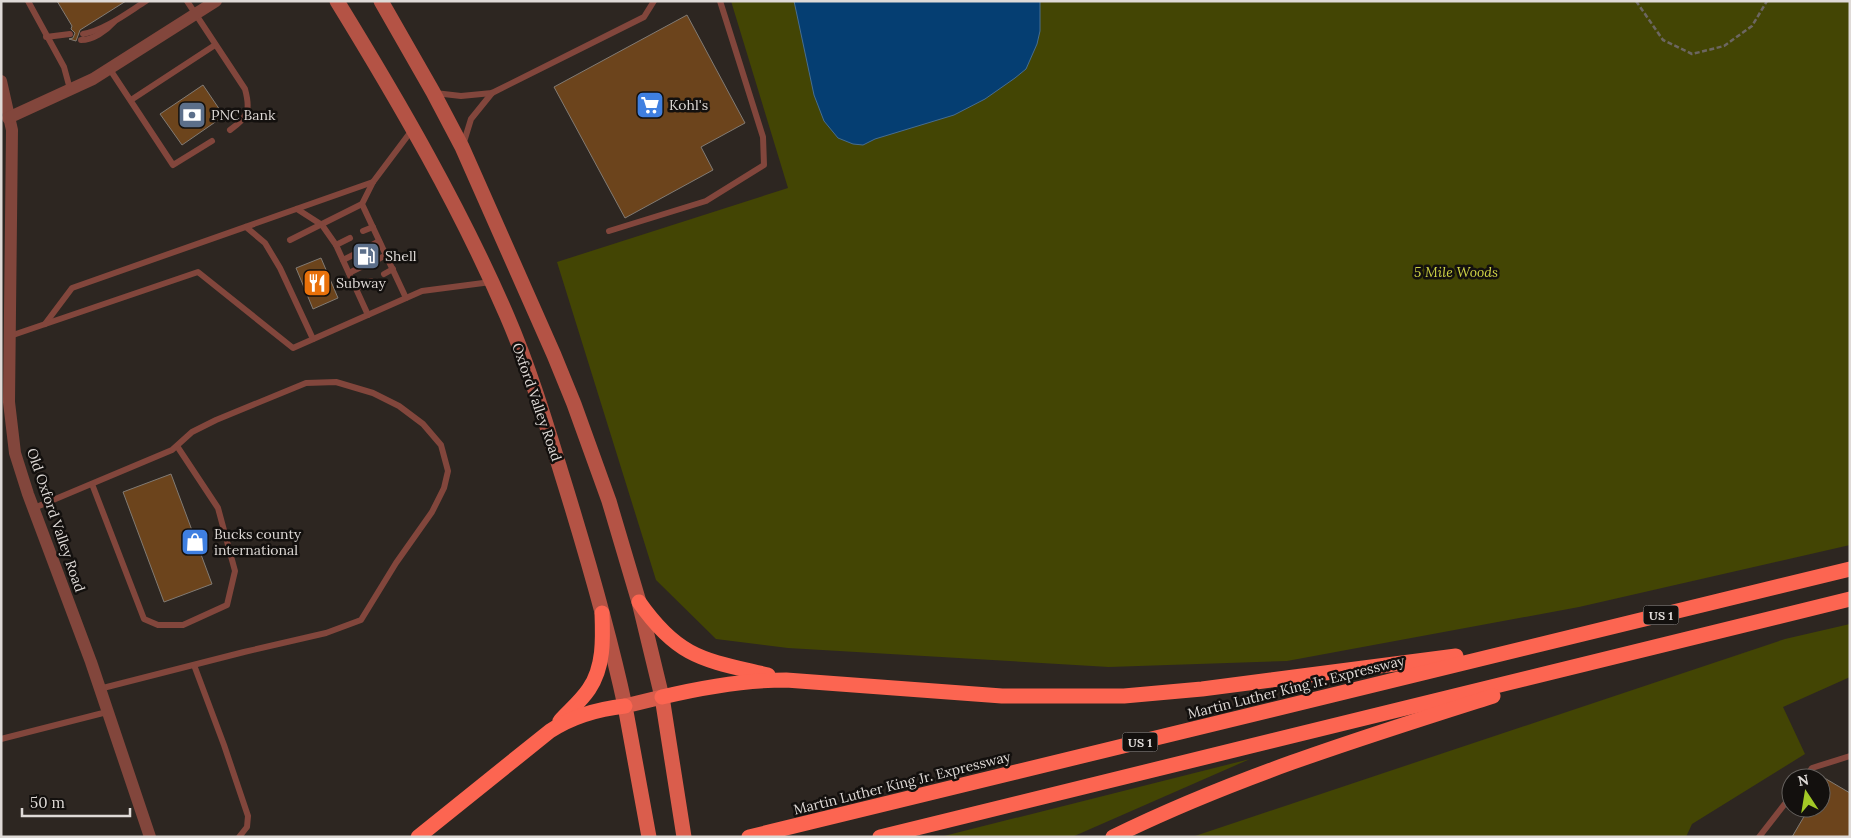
<svg xmlns="http://www.w3.org/2000/svg" width="1851" height="838" font-family="Lora,serif">
  <style>
    .green { fill: #434504 }
    .water { fill: #053e72; stroke: #466d90 }
    .building { fill: #6c441c; stroke: #827b74 }
    .lines { fill: none; stroke-linecap: round; stroke-linejoin: round }
    .path { stroke: #6c6661; stroke-width: 2.5; stroke-dasharray: 5 2.5; stroke-linecap: butt }
    .lane { stroke: #82463c; stroke-width: 6 }
    .street { stroke: #82463c; stroke-width: 12 }
    .secondary { stroke: #b45345; stroke-width: 15 }
    .primary { stroke: #da5d4c; stroke-width: 15 }
    .highway { stroke: #fc6551; stroke-width: 15 }
    .labels { text-anchor: middle; dominant-baseline: central; stroke-width: 5; stroke-linejoin: round; paint-order: stroke }
    .shield { fill: #13100e; stroke: #a29d9b; stroke-width: 1 }
    .shield-label { font-size: 12px; font-weight: bold; fill: #dfdad7 }
    .poi-label { font-size: 14px; fill: #dfdad7; stroke: #13100e; text-anchor: start }
    .park-label { font-size: 14px; font-style: italic; fill: #cfd345; stroke: #13100e }
    .street-label { font-size: 14px; fill: #dfdad7; stroke: #13100e }
  </style>
  <rect width="100%" height="100%" fill="#2d2621"/>
  <g class="green">
    <polygon points="731,1 1850,1 1850,545 1579,607 1287,661 1109,667 788,648 716,639 656,580 557,262 788,188"/>
    <polygon points="1850,624 1850,677 1783,707 1805,754 1692,824 1686,837 1192,837 1785,639"/>
    <polygon points="1250,759 1072,837 940,837"/>
  </g>
  <polygon class="water" points="794,1 1040,1 1040,31 1037,44 1026,69 1015,78 985,99 954,115 875,139 863,145 853,144 838,138 824,121 814,95"/>
  <g class="building">
    <polygon points="57,1 126,1 80,30 76,41 69,39 73,38 75,33 71,29 72,26"/>
    <polygon points="687,15 745,123 701,147 713,170 625,218 554,87"/>
    <polygon points="203,85 224,116 182,145 160,114"/>
    <polygon points="321,258 338,298 313,309 296,268"/>
    <polygon points="171,474 212,584 164,602 123,492"/>
    <polygon points="1821,776 1850,793 1850,837 1792,837 1809,808 1821,808"/>
  </g>
  <g class="lines">
    <polyline class="path" points="1636,1 1663,40 1692,54 1724,46 1752,26 1767,1"/>
    <g class="lane">
      <polyline points="28,1 64,67 70,89"/>
      <path d="M187,1L245,89C251,111 248,117 230,130"/>
      <path d="M83,34C105,30 127,13 146,1"/>
      <polyline points="46,37 70,34"/>
      <path d="M81,40C93,40 106,31 114,22"/>
      <polyline points="109,68 173,165 212,141"/>
      <polyline points="435,93 461,96 492,93 644,17 654,1"/>
      <polyline points="131,100 215,45"/>
      <polyline points="463,145 471,119 492,93"/>
      <polyline points="297,209 322,225 336,245 368,315"/>
      <polyline points="246,227 265,243 280,268 313,339"/>
      <polyline points="363,231 373,227"/>
      <polyline points="609,231 706,201 764,165 763,137 720,1"/>
      <polyline points="290,240 362,204"/>
      <polyline points="336,245 350,238"/>
      <polyline points="370,246 379,241"/>
      <polyline points="343,260 357,253"/>
      <polyline points="377,260 386,255"/>
      <polyline points="349,273 363,266"/>
      <polyline points="384,274 393,269"/>
      <polyline points="356,288 371,281"/>
      <polyline points="406,298 362,204 373,182 412,130"/>
      <polyline points="45,324 72,288 373,182"/>
      <polyline points="10,336 198,272 293,348 422,291 491,282"/>
      <polyline points="92,484 144,619 158,625 183,625 227,605 235,571 218,508 177,446"/>
      <polyline points="34,508 172,450 192,432 216,420 306,383 336,382 373,393 399,406 423,424 441,445 448,471 444,488 432,512 396,563 361,620 326,633 244,652 99,689"/>
      <polyline points="194,665 224,745 248,816 247,827 239,837"/>
      <polyline points="1,739 107,712"/>
      <polyline points="1805,778 1812,768 1850,756"/>
      <polyline points="1759,837 1791,796"/>
    </g>
    <g class="street">
      <polyline points="1,81 12,130 9,402 15,453 28,494 91,662 150,837"/>
      <polyline points="8,118 93,79 216,1"/>
    </g>
    <g class="secondary">
      <path d="M337,1C399,102 460,207 507,316C529,367 545,420 561,472C585,549 608,627 625,706"/>
      <polyline points="381,1 433,92 462,147 554,355 574,404 609,501 639,602 662,697"/>
    </g>
    <polyline class="primary" points="649,837 625,706 662,697 684,837"/>
    <g class="highway">
      <path d="M639,602C679,659 705,660 768,675"/>
      <path d="M662,697C704,687 744,680 786,680L1002,696H1124L1202,689L1456,656"/>
      <path d="M560,721C569,711 581,701 589,689C604,667 603,639 602,613"/>
      <path d="M418,837L550,731C573,716 598,709 625,706"/>
      <polyline points="749,837 1850,569"/>
      <polyline points="880,837 1850,599"/>
      <path d="M1113,837C1235,777 1364,737 1493,696"/>
    </g>
  </g>
  <defs>
    <symbol id="supermarket-square" viewBox="-11 -11 22 22"><rect x="-9" y="-9" width="18" height="18" rx="4" fill="#3f7fe0" stroke="#13100e"/><path d="M-6-5.5h2.5l.6 2H6L4.5 2H-2.5L-4.4-4H-6ZM-1.5 3.2a1.3 1.3 0 1 0 .1 0ZM3 3.2a1.3 1.3 0 1 0 .1 0Z" fill="#fff"/></symbol>
    <symbol id="bank-square" viewBox="-11 -11 22 22"><rect x="-9" y="-9" width="18" height="18" rx="4" fill="#5c6f8a" stroke="#13100e"/><path d="M-6-4H6V4H-6ZM0-2.3a2.3 2.3 0 1 0 0 4.6a2.3 2.3 0 1 0 0-4.6Z" fill="#fff"/></symbol>
    <symbol id="fuel-square" viewBox="-11 -11 22 22"><rect x="-9" y="-9" width="18" height="18" rx="4" fill="#5c6f8a" stroke="#13100e"/><path d="M-5.5-6h7V0h2V4h1.3V-2.5L3-4.5l.8-.8L6-3V5H2.5V1h-1V6h-7ZM-4.2-4.7v3.2H.2V-4.7Z" fill="#fff"/></symbol>
    <symbol id="restaurant-square" viewBox="-11 -11 22 22"><rect x="-9" y="-9" width="18" height="18" rx="4" fill="#e8710a" stroke="#13100e"/><path d="M-5-6h1v4h1v-4h1v4h1v-4h1v5L-1.5 .5V6h-2V.5L-5-1ZM5-6V6H3V1.5H1.5Q1.5-4 5-6Z" fill="#fff"/></symbol>
    <symbol id="shop-square" viewBox="-11 -11 22 22"><rect x="-9" y="-9" width="18" height="18" rx="4" fill="#3f7fe0" stroke="#13100e"/><path d="M-5-2.5h2.3a2.7 3.5 0 0 1 5.4 0H5L5.5 6h-11ZM-1.5-2.5h3a1.5 2.3 0 0 0-3 0Z" fill="#fff"/></symbol>
  </defs>
  <g fill-rule="evenodd">
    <use href="#supermarket-square" x="634" y="89" width="32" height="32"/>
    <use href="#bank-square" x="176" y="99" width="32" height="32"/>
    <use href="#fuel-square" x="350" y="240" width="32" height="32"/>
    <use href="#restaurant-square" x="301" y="267" width="32" height="32"/>
    <use href="#shop-square" x="179" y="526" width="32" height="32"/>
  </g>
  <g class="labels">
    <g class="shield">
      <rect x="1643.5" y="605.5" width="35" height="19" rx="4"/>
      <rect x="1122.5" y="732.5" width="35" height="19" rx="4"/>
    </g>
    <g class="shield-label">
      <text x="1661" y="615">US 1</text>
      <text x="1140" y="742">US 1</text>
    </g>
    <g class="poi-label">
      <text x="669" y="105">Kohl's</text>
      <text x="211" y="115">PNC Bank</text>
      <text x="385" y="256">Shell</text>
      <text x="336" y="283">Subway</text>
      <text x="214" y="534">Bucks county<tspan x="214" dy="16">international</tspan></text>
    </g>
    <g class="park-label">
      <text x="1456" y="272">5 Mile Woods</text>
    </g>
    <g class="street-label">
      <text transform="translate(537 402) rotate(71)">Oxford Valley Road</text>
      <text transform="translate(56 520) rotate(71)">Old Oxford Valley Road</text>
      <text transform="translate(1296 687) rotate(-14)">Martin Luther King Jr. Expressway</text>
      <text transform="translate(902 783) rotate(-14)">Martin Luther King Jr. Expressway</text>
    </g>
  </g>
  <rect width="1851" height="838" fill="none" stroke="#dfdad7" stroke-width="5"/>
  <g transform="translate(1806 793) rotate(348)"><circle r="24" fill="#13100e" stroke="#65615e"/>
  <path d="M0-4L9 19L0 12L-9 19Z" fill="#a3c926"/>
  <text y="-8" font-size="14" font-weight="bold" text-anchor="middle" fill="#dfdad7">N</text>
  </g>
  <path d="M22 808v8h108v-8" fill="none" stroke="#dfdad7" stroke-width="2.5"/>
  <text x="30" y="808" font-size="15" fill="#dfdad7" stroke="#13100e" stroke-width="4" paint-order="stroke">50 m</text>
</svg>
